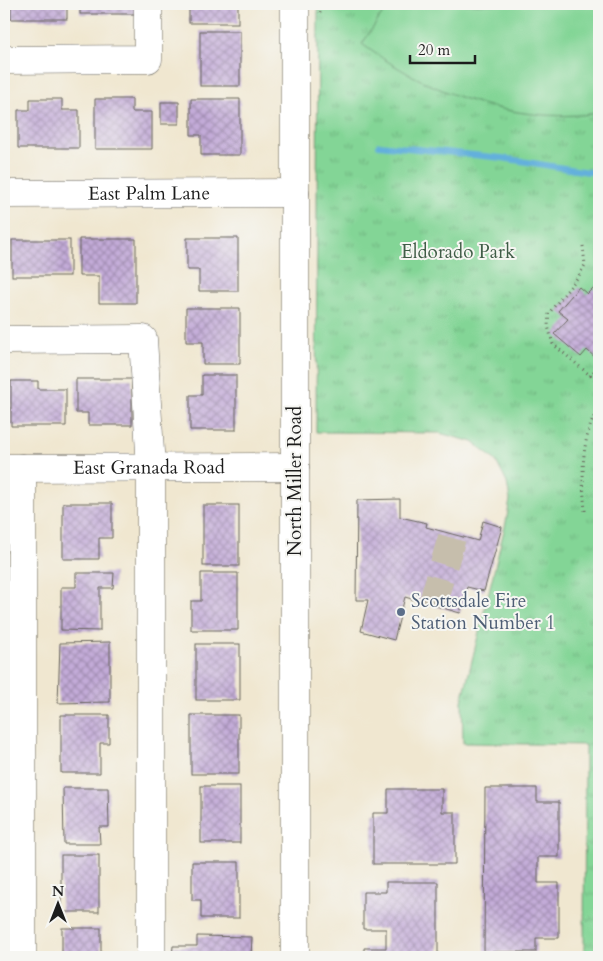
<svg xmlns="http://www.w3.org/2000/svg" width="603" height="961" font-family="Cardo,serif">
  <style>
    .park { fill: url(#park-tufts); stroke: #507859 }
    .pitch { fill: #83d596; stroke: #507859 }
    .lines { fill: none; stroke-linecap: round; stroke-linejoin: round }
    .stream { stroke: #63b0dc; stroke-width: 6 }
    .building { fill: url(#building-cross-hatch) }
    .minor-tunnel { stroke: #c6beac; stroke-width: 28; stroke-dasharray: 28 14; stroke-linecap: butt }
    .minor-casing { stroke: #66635b; stroke-width: 29 }
    .path { stroke: #66635b; stroke-width: 3; stroke-dasharray: 1 4; stroke-linecap: butt }
    .minor { stroke: #fff; stroke-width: 28 }
    .service-dot { fill: #5c6f8a; stroke: #f6f6f2; stroke-width: 2 }
    .labels { text-anchor: middle; dominant-baseline: central; stroke-width: 4; stroke-linejoin: round; paint-order: stroke }
    .street-label { font-size: 19px; fill: #1c1c1c; stroke: #f6f6f2 }
    .park-label { font-size: 19px; fill: #405d47; stroke: #f6f6f2 }
    .service-label { font-size: 19px; fill: #4e5e75; stroke: #f6f6f2; text-anchor: start }
  </style>
  <defs>
    <pattern id="park-tufts" width="24" height="20" patternUnits="userSpaceOnUse" patternTransform="scale(1.25)"><rect width="24" height="20" fill="#83d596"/><path d="M3 7l-1-3M5 7V3M7 7l1-3M15 17l-1-3M17 17v-4M19 17l1-3" fill="none" stroke="#71b681"/></pattern>
    <pattern id="building-cross-hatch" width="8" height="8" patternUnits="userSpaceOnUse" patternTransform="scale(1.25)"><rect width="8" height="8" fill="#c3abd8"/><path d="M0 0l8 8M0 8l8-8" fill="none" stroke="#9e8aae"/></pattern>
  </defs>
  <rect width="100%" height="100%" fill="#f6f6f2"/>
  <filter id="ink" filterUnits="userSpaceOnUse"><feTurbulence type="fractalNoise" baseFrequency=".02" numOctaves="2"/><feDisplacementMap in="SourceGraphic" scale="10" xChannelSelector="R" yChannelSelector="G"/><feConvolveMatrix kernelMatrix="1 2 1 2 8 2 1 2 1" color-interpolation-filters="sRGB"/></filter>
  <filter id="wash" filterUnits="userSpaceOnUse"><feTurbulence type="fractalNoise" baseFrequency=".0096" numOctaves="4" result="noise"/><feDisplacementMap in="SourceGraphic" scale="20" xChannelSelector="R" yChannelSelector="G"/><feGaussianBlur stdDeviation="1.12" result="paint"/><feColorMatrix in="noise" values="0 0 0 0 0 0 0 0 0 0 0 0 0 0 0 0 0 1.4 0 .05"/><feComposite in="paint" operator="in"/></filter>
  <g filter="url(#wash)">
    <rect width="100%" height="100%" fill="#f0e7d0"/>
    <polygon class="park" points="318,4 599,4 599,957 584,957 585,745 463,743 462,701 506,522 510,500 507,483 496,461 473,442 439,433 316,432"/>
    <path class="pitch" d="M389,4H599V113C514,125 430,94 362,44Z"/>
    <g class="lines">
      <polyline class="stream" points="379,145 502,158 588,172 599,171"/>
    </g>
    <g id="blocks">
      <g class="building">
        <rect x="11" y="4" width="56" height="15"/>
        <rect x="80" y="4" width="56" height="10"/>
        <rect x="189" y="4" width="49" height="19"/>
        <rect x="200" y="31" width="40" height="55"/>
        <polygon points="30,99 62,99 62,110 79,110 79,148 18,148 18,110 30,110"/>
        <polygon points="95,99 132,99 132,112 152,112 152,149 95,149"/>
        <polygon points="191,99 240,99 240,155 201,155 201,135 191,135"/>
        <rect x="161" y="102" width="18" height="22"/>
        <rect x="4" y="110" width="3" height="39"/>
        <polygon points="187,238 238,238 238,291 199,291 199,270 187,270"/>
        <polygon points="79,239 136,239 136,303 99,303 99,276 79,276"/>
        <rect x="12" y="240" width="58" height="36"/>
        <polygon points="579,287 587,294 593,288 599,293 599,361 587,350 581,357 554,334 568,319 558,311"/>
        <polygon points="186,308 240,308 240,364 203,364 203,342 186,342"/>
        <polygon points="202,375 236,375 236,430 190,430 190,395 202,395"/>
        <polygon points="76,379 132,379 132,425 88,425 88,413 76,413"/>
        <polygon points="11,381 38,381 38,389 66,389 66,426 11,426"/>
        <polygon points="400,499 400,517 427,523 426,527 478,541 483,521 502,527 484,591 467,587 460,613 405,597 394,640 361,631 368,600 356,600 357,500"/>
        <polygon points="63,503 112,503 112,538 99,538 99,559 63,559"/>
        <rect x="203" y="505" width="36" height="61"/>
        <polygon points="76,573 114,573 113,588 100,588 100,631 61,630 61,587 76,587"/>
        <polygon points="201,573 238,573 238,630 191,630 191,601 201,601"/>
        <polygon points="110,642 110,702 58,703 60,643"/>
        <rect x="196" y="644" width="44" height="56"/>
        <polygon points="61,715 109,715 109,743 100,743 100,773 61,773"/>
        <rect x="191" y="715" width="48" height="59"/>
        <rect x="201" y="786" width="39" height="57"/>
        <polygon points="63,788 108,788 109,827 99,827 100,844 64,844"/>
        <polygon points="485,788 537,788 537,802 559,802 559,857 538,857 538,883 559,883 559,938 536,938 536,952 484,952"/>
        <polygon points="388,789 442,789 442,812 455,812 455,864 373,864 373,813 388,813"/>
        <rect x="61" y="855" width="38" height="57"/>
        <polygon points="192,862 239,862 239,918 201,918 201,900 192,900"/>
        <polygon points="386,882 438,882 438,957 364,957 364,948 386,948 386,929 363,929 363,892 386,892"/>
        <rect x="62" y="928" width="39" height="29"/>
        <polygon points="197,936 252,937 251,957 172,957 173,946 197,946"/>
      </g>
    </g>
  </g>
  <g filter="url(#ink)">
    <use href="#blocks" fill-opacity="0" stroke="#66635b" stroke-width="1"/>
    <g class="lines">
      <polyline class="minor-tunnel" points="432,605 453,534"/>
      <defs>
        <g id="minor">
          <polyline points="295,4 295,957"/>
          <polyline points="4,60 148,59 148,4"/>
          <path id="s1" d="M4,194L295,193"/>
          <polyline points="4,340 143,339 151,468 151,957"/>
          <path id="s2" d="M5,468L295,467"/>
          <polyline points="22,468 22,957"/>
        </g>
      </defs>
      <use href="#minor" class="minor-casing"/>
      <g class="path">
        <polyline points="320,13 324,4"/>
        <polyline points="583,246 585,265 578,277 549,313 548,326 553,344 599,383"/>
        <polyline points="590,376 599,365"/>
        <path d="M585,511C582,474 580,440 599,407"/>
      </g>
      <use href="#minor" class="minor"/>
    </g>
  </g>
  <circle class="service-dot" cx="401" cy="612" r="5"/>
  <g class="labels">
    <g class="street-label">
      <text stroke="none"><textPath href="#s1" startOffset="145">East Palm Lane</textPath></text>
      <text stroke="none"><textPath href="#s2" startOffset="144">East Granada Road</textPath></text>
      <text transform="translate(295 481) rotate(-90)">North Miller Road</text>
    </g>
    <g class="park-label">
      <text x="458" y="252">Eldorado Park</text>
    </g>
    <g class="service-label">
      <text x="411" y="601">Scottsdale Fire<tspan x="411" dy="22">Station Number 1</tspan></text>
    </g>
  </g>
  <rect width="603" height="961" fill="none" stroke="#f6f6f2" stroke-width="20"/>
  <g transform="translate(58 904)" stroke="#f6f6f2" stroke-width="4" paint-order="stroke">
  <path d="M0-4L9 19L0 12L-9 19Z" fill="#1c1c1c"/>
  <text y="-8" font-size="14" font-weight="bold" text-anchor="middle" fill="#1c1c1c">N</text>
  </g>
  <path d="M410 55v8h65v-8" fill="none" stroke="#1c1c1c" stroke-width="2.5"/>
  <text x="418" y="55" font-size="15" fill="#1c1c1c" stroke="#f6f6f2" stroke-width="4" paint-order="stroke">20 m</text>
</svg>
